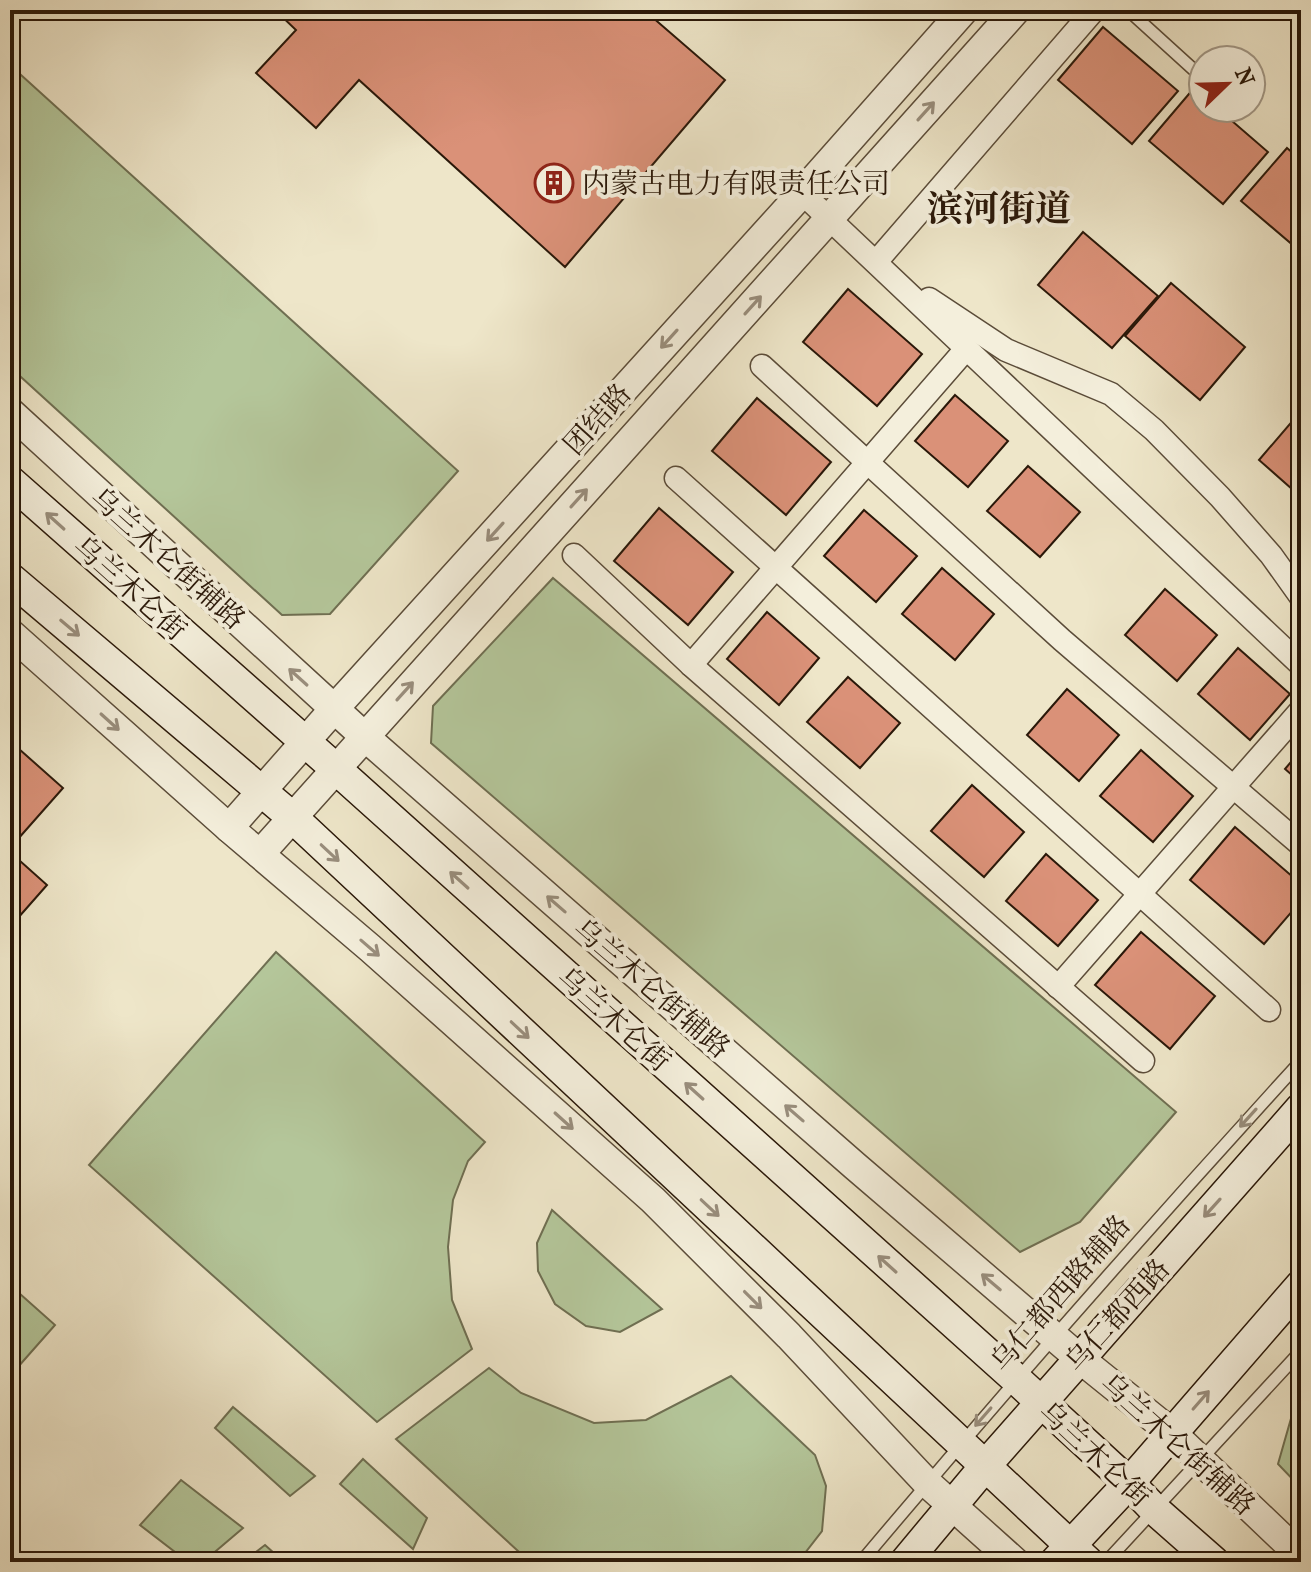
<svg xmlns="http://www.w3.org/2000/svg" width="1311" height="1572" font-family="'IM FELL French Canon','Noto Serif SC',serif">
  <style>
    .green { fill: #b4c69a; stroke: #6f6f52; stroke-width: 2 }
    .building { fill: #da9178; stroke: #2a1809; stroke-width: 2 }
    .lines { fill: none; stroke-linecap: round; stroke-linejoin: round }
    .service-casing { stroke: #5b4c39; stroke-width: 14 }
    .minor-casing { stroke: #5b4c39; stroke-width: 25 }
    .tertiary-casing { stroke: #5b4c39; stroke-width: 31 }
    .secondary-casing { stroke: #2a1809; stroke-width: 33 }
    .service { stroke: #f4efdc; stroke-width: 11 }
    .minor { stroke: #f4efdc; stroke-width: 22 }
    .tertiary { stroke: #f4efdc; stroke-width: 28 }
    .secondary { stroke: #f4efdc; stroke-width: 30 }
    .oneway { stroke: #998e7d }
    .labels { text-anchor: middle; dominant-baseline: central; stroke-width: 8; stroke-linejoin: round; paint-order: stroke }
    .poi-label { font-size: 28px; fill: #2a1809; stroke: #f4efdc; text-anchor: start }
    .street-label { font-size: 28px; fill: #2a1809; stroke: #f4efdc }
    .district-label { font-size: 36px; font-weight: bold; fill: #2a1809; stroke: #f4efdc }
  </style>
  <rect width="100%" height="100%" fill="#eee6c9"/>
  <filter id="stains"><feTurbulence type="fractalNoise" baseFrequency=".0025" numOctaves="4"/><feColorMatrix values="0 0 0 0 .2 0 0 0 0 .09 0 0 0 0 .02 0 0 0 .5 -.17"/></filter>
  <radialGradient id="worn" r=".72"><stop offset=".6" stop-color="#630" stop-opacity="0"/><stop offset="1" stop-color="#630" stop-opacity=".3"/></radialGradient>
  <g class="green">
    <polygon points="10,65 458,471 330,614 282,615 10,367"/>
    <polygon points="553,578 1176,1112 1080,1222 1020,1252 431,743 433,706"/>
    <polygon points="276,952 485,1142 468,1161 453,1200 448,1247 452,1300 472,1349 377,1422 89,1165"/>
    <polygon points="552,1210 662,1309 620,1332 586,1326 555,1304 538,1271 537,1243"/>
    <polygon points="10,1285 55,1325 10,1376"/>
    <polygon points="489,1368 521,1393 594,1423 646,1420 731,1376 815,1455 826,1486 822,1531 798,1562 530,1562 396,1439"/>
    <polygon points="1301,1395 1301,1488 1278,1464 1296,1401"/>
    <polygon points="233,1407 315,1476 290,1496 215,1428"/>
    <polygon points="363,1459 427,1518 413,1549 340,1484"/>
    <polygon points="181,1480 243,1528 203,1562 188,1562 140,1525"/>
    <polygon points="265,1545 284,1562 243,1562"/>
  </g>
  <g class="building">
    <polygon points="275,10 644,10 725,80 565,267 359,80 316,128 256,73 296,30"/>
    <polygon points="1282,10 1301,10 1301,27"/>
    <polygon points="1103,27 1178,91 1132,144 1058,80"/>
    <polygon points="1194,88 1203,96 1203,108 1217,108 1268,152 1223,204 1149,141"/>
    <polygon points="1287,148 1301,160 1301,252 1241,201"/>
    <polygon points="1083,232 1158,296 1112,348 1038,285"/>
    <polygon points="1171,283 1245,347 1200,400 1125,336"/>
    <polygon points="848,289 922,354 877,406 803,342"/>
    <polygon points="955,395 1008,441 968,487 915,441"/>
    <polygon points="757,398 831,462 786,515 712,451"/>
    <polygon points="1301,411 1301,497 1259,460"/>
    <polygon points="1028,466 1080,512 1040,557 987,511"/>
    <polygon points="659,508 733,572 688,625 614,561"/>
    <polygon points="864,510 917,556 876,602 824,556"/>
    <polygon points="942,568 994,614 955,660 902,614"/>
    <polygon points="1165,589 1217,635 1177,681 1125,635"/>
    <polygon points="767,612 819,658 779,705 727,659"/>
    <polygon points="1238,648 1290,694 1250,740 1198,694"/>
    <polygon points="848,677 900,723 860,768 807,722"/>
    <polygon points="1067,689 1119,735 1079,781 1027,735"/>
    <polygon points="10,741 63,788 10,848"/>
    <polygon points="1141,750 1193,796 1153,842 1100,796"/>
    <polygon points="1301,750 1301,783 1285,769"/>
    <polygon points="972,785 1024,832 984,877 931,831"/>
    <polygon points="1235,827 1301,884 1301,901 1264,944 1190,880"/>
    <polygon points="10,852 47,885 10,927"/>
    <polygon points="1046,854 1098,900 1058,946 1006,901"/>
    <polygon points="1141,932 1215,996 1170,1049 1095,985"/>
  </g>
  <g class="lines">
    <defs>
      <g id="service">
        <polyline points="1128,10 1194,70"/>
        <path d="M861,1562C1004,1392 1151,1225 1301,1061"/>
        <polyline points="1106,1562 1301,1351"/>
      </g>
      <g id="minor">
        <polyline points="802,193 1301,665"/>
        <polyline points="876,262 1094,10"/>
        <polyline points="929,299 1006,350 1111,394 1154,430 1220,497 1271,555 1301,597"/>
        <polyline points="762,366 1062,640 1301,845"/>
        <polyline points="676,478 1269,1010"/>
        <polyline points="574,555 691,665 1143,1061"/>
        <polyline points="691,665 966,349"/>
        <polyline points="1058,987 1301,710"/>
      </g>
      <g id="tertiary">
        <polyline points="10,412 364,736 855,1166 1079,1358 1172,1433 1301,1556"/>
        <polyline points="10,633 229,828 370,948 653,1200 789,1336 927,1483 1015,1562"/>
        <polyline points="229,828 334,709 802,193 964,10"/>
        <polyline points="260,854 1016,10"/>
      </g>
      <g id="secondary">
        <polyline points="10,481 336,769 1016,1379 1129,1483 1155,1510 1214,1562"/>
        <polyline points="10,578 292,817 1088,1562"/>
        <polyline points="905,1562 986,1465 1301,1108"/>
        <polyline points="1055,1562 1129,1483 1301,1285"/>
      </g>
    </defs>
    <use href="#service" class="service-casing"/>
    <use href="#minor" class="minor-casing"/>
    <use href="#tertiary" class="tertiary-casing"/>
    <use href="#secondary" class="secondary-casing"/>
    <use href="#service" class="service"/>
    <use href="#minor" class="minor"/>
    <use href="#tertiary" class="tertiary"/>
    <use href="#secondary" class="secondary"/>
  </g>
  <defs><path id="oneway-shaft" d="M-6 0H5M1.5-3L5.5 0L1.5 3" fill="none" stroke-width="1.6" stroke-linecap="round" stroke-linejoin="round" transform="scale(2)"/></defs>
  <g class="oneway">
    <use href="#oneway-shaft" transform="translate(926 111) rotate(-48)"/>
    <use href="#oneway-shaft" transform="translate(753 305) rotate(-48)"/>
    <use href="#oneway-shaft" transform="translate(669 339) rotate(132)"/>
    <use href="#oneway-shaft" transform="translate(579 498) rotate(-48)"/>
    <use href="#oneway-shaft" transform="translate(55 521) rotate(-138)"/>
    <use href="#oneway-shaft" transform="translate(495 532) rotate(132)"/>
    <use href="#oneway-shaft" transform="translate(70 628) rotate(40)"/>
    <use href="#oneway-shaft" transform="translate(298 677) rotate(-138)"/>
    <use href="#oneway-shaft" transform="translate(405 691) rotate(-48)"/>
    <use href="#oneway-shaft" transform="translate(110 722) rotate(42)"/>
    <use href="#oneway-shaft" transform="translate(330 853) rotate(43)"/>
    <use href="#oneway-shaft" transform="translate(459 880) rotate(-138)"/>
    <use href="#oneway-shaft" transform="translate(556 904) rotate(-139)"/>
    <use href="#oneway-shaft" transform="translate(370 948) rotate(41)"/>
    <use href="#oneway-shaft" transform="translate(520 1030) rotate(43)"/>
    <use href="#oneway-shaft" transform="translate(694 1091) rotate(-138)"/>
    <use href="#oneway-shaft" transform="translate(794 1113) rotate(-139)"/>
    <use href="#oneway-shaft" transform="translate(1248 1118) rotate(132)"/>
    <use href="#oneway-shaft" transform="translate(564 1121) rotate(42)"/>
    <use href="#oneway-shaft" transform="translate(710 1208) rotate(43)"/>
    <use href="#oneway-shaft" transform="translate(1212 1208) rotate(132)"/>
    <use href="#oneway-shaft" transform="translate(887 1264) rotate(-138)"/>
    <use href="#oneway-shaft" transform="translate(991 1282) rotate(-140)"/>
    <use href="#oneway-shaft" transform="translate(753 1300) rotate(45)"/>
    <use href="#oneway-shaft" transform="translate(1201 1400) rotate(-49)"/>
    <use href="#oneway-shaft" transform="translate(983 1417) rotate(131)"/>
  </g>
  <defs>
    <symbol id="building-ring" viewBox="-11 -11 22 22"><circle r="9.5" fill="#f4efdc" stroke="#8f2418" stroke-width="1.5"/><path d="M-4-6H4V6H1V3H-1V6H-4ZM-2.5-4.3h1.7v1.8h-1.7ZM.8-4.3h1.7v1.8H.8ZM-2.5-1h1.7V.8h-1.7ZM.8-1h1.7V.8H.8Z" fill="#8f2418"/></symbol>
  </defs>
  <g fill-rule="evenodd">
    <use href="#building-ring" x="532" y="161" width="44" height="44"/>
  </g>
  <g class="labels">
    <g class="poi-label">
      <text x="582" y="183">内蒙古电力有限责任公司</text>
    </g>
    <g class="street-label">
      <text transform="translate(597 419) rotate(-48)">团结路</text>
      <text transform="translate(168 558) rotate(42)">乌兰木仑街辅路</text>
      <text transform="translate(130 588) rotate(42)">乌兰木仑街</text>
      <text transform="translate(652 988) rotate(41)">乌兰木仑街辅路</text>
      <text transform="translate(614 1019) rotate(42)">乌兰木仑街</text>
      <text transform="translate(1060 1293) rotate(-49)">乌仁都西路辅路</text>
      <text transform="translate(1117 1315) rotate(-48)">乌仁都西路</text>
      <text transform="translate(1178 1444) rotate(42)">乌兰木仑街辅路</text>
      <text transform="translate(1095 1454) rotate(43)">乌兰木仑街</text>
    </g>
    <g class="district-label">
      <text x="999" y="209">滨河街道</text>
    </g>
  </g>
  <rect width="1311" height="1572" fill="none" stroke="#eee6c9" stroke-width="40"/>
  <rect x="12" y="12" width="1287" height="1548" fill="none" stroke="#2a1809" stroke-width="4"/>
  <rect x="20" y="20" width="1271" height="1532" fill="none" stroke="#2a1809" stroke-width="2"/>
  <g transform="translate(1227 84) rotate(67)"><circle r="38" fill="#f4efdc" stroke="#a39988" stroke-width="2"/>
  <path d="M0-6L14 30L0 20L-14 30Z" fill="#8f2418"/>
  <text y="-12" font-size="22" font-weight="bold" text-anchor="middle" fill="#2a1809">N</text>
  </g>
  <rect width="100%" height="100%" filter="url(#stains)"/>
  <rect width="100%" height="100%" fill="url(#worn)"/>
</svg>
